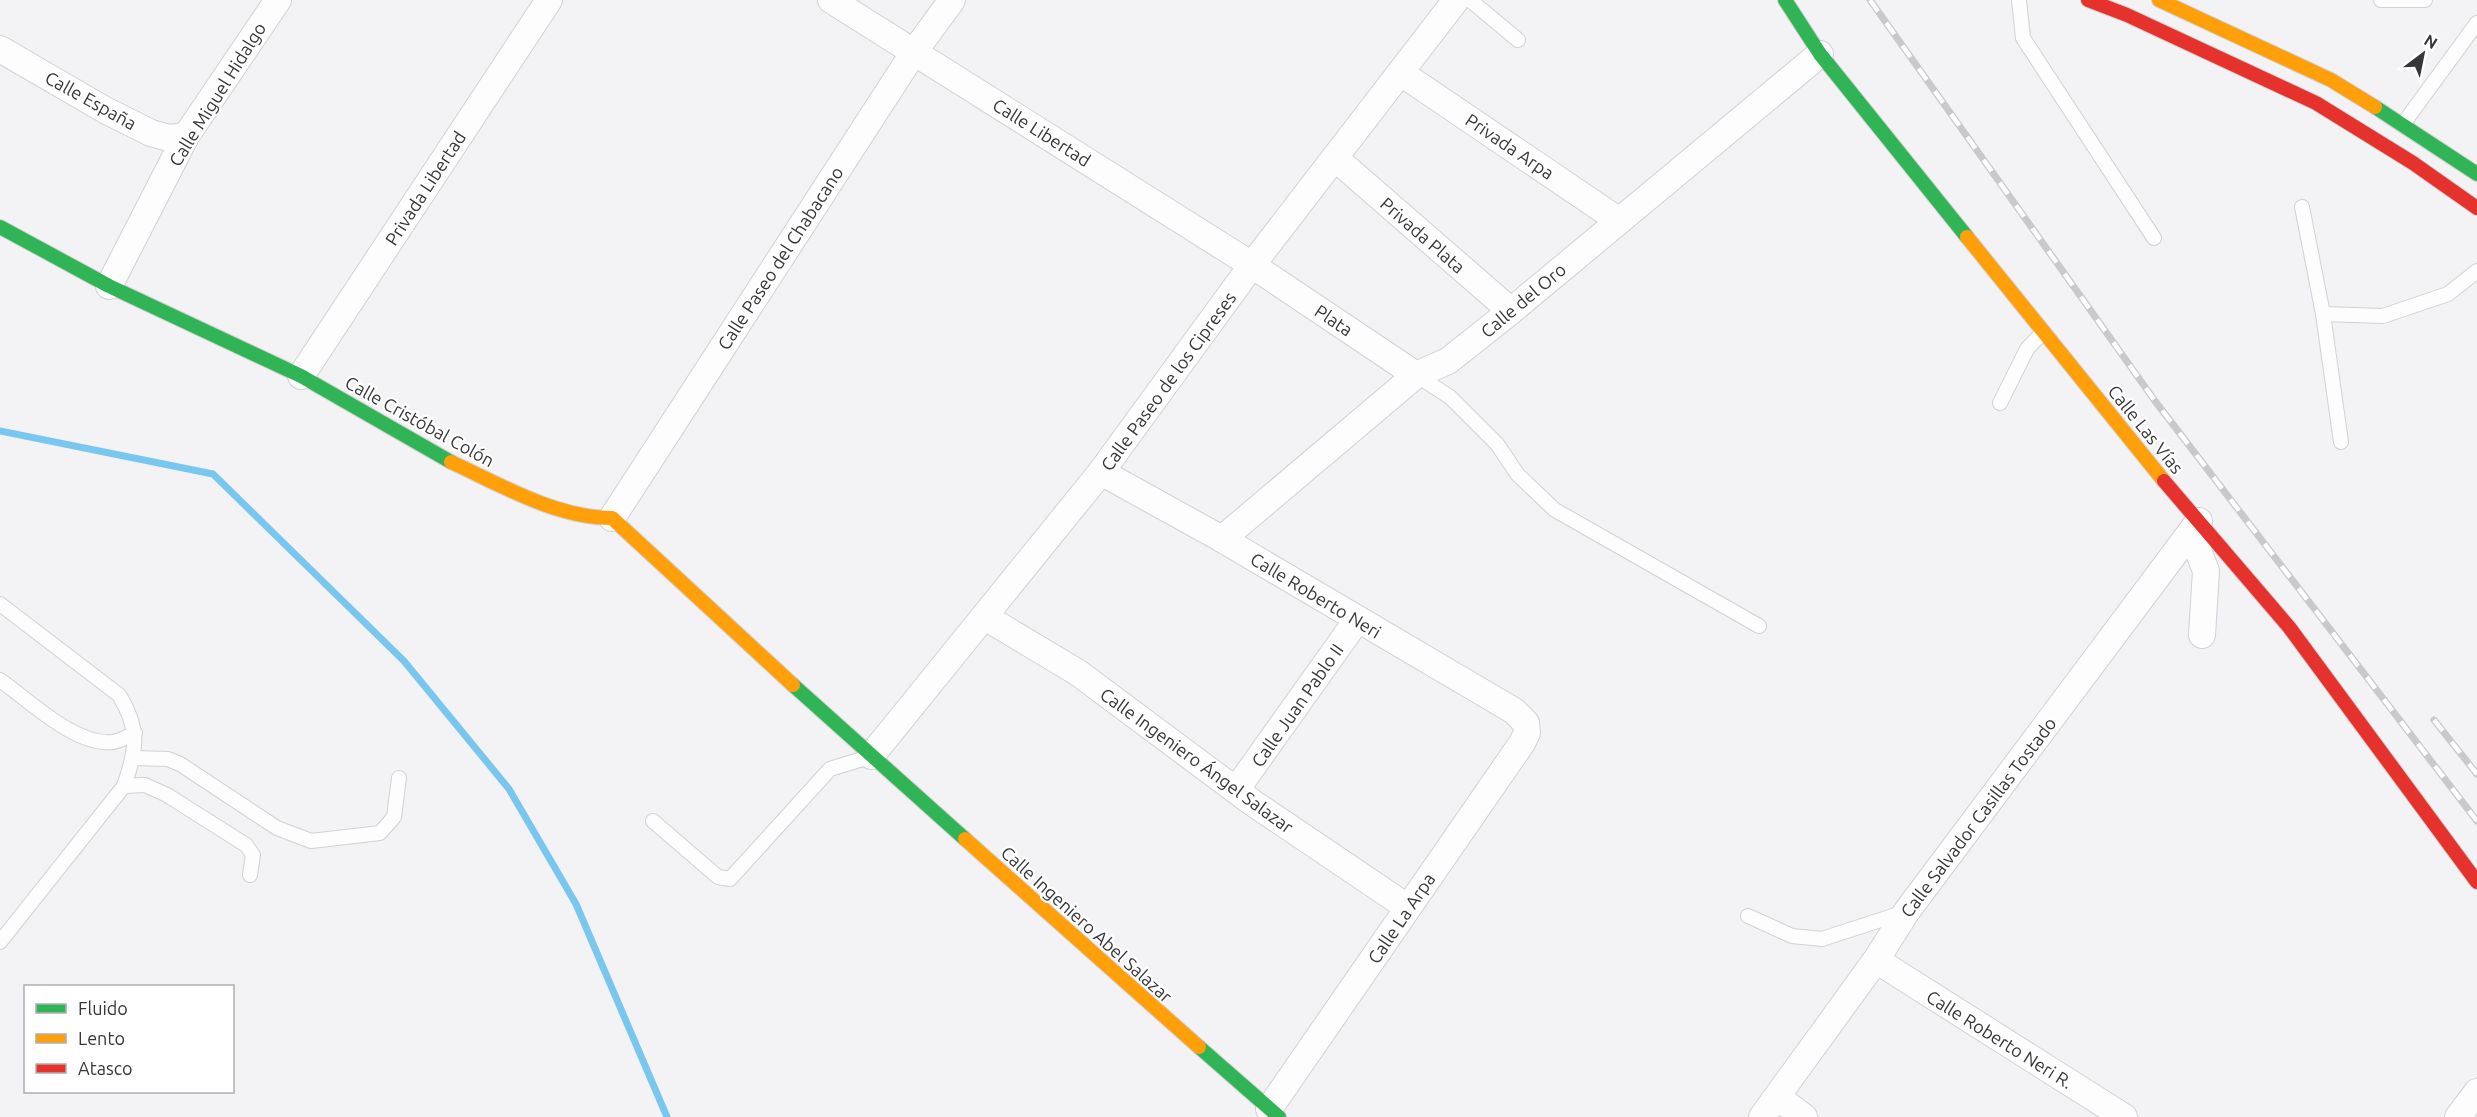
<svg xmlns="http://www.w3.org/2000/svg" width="2477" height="1117" font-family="Ubuntu,sans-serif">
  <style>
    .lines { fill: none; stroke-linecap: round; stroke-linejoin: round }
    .stream { stroke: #79c7ef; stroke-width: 7 }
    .lane-casing { stroke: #d1d1d3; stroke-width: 16 }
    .street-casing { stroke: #d1d1d3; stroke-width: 28 }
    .fast-casing { stroke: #d1d1d3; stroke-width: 16 }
    .slow-casing { stroke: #d1d1d3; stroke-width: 16 }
    .jam-casing { stroke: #d1d1d3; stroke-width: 16 }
    .lane { stroke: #fdfdfe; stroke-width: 14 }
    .street { stroke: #fdfdfe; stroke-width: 26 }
    .fast { stroke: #30b455; stroke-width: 14 }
    .slow { stroke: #ff9f0a; stroke-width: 14 }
    .jam { stroke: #e5322d; stroke-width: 14 }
    .rail-casing { stroke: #c9c9cb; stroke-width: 7 }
    .rail { stroke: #fff; stroke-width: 4.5; stroke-dasharray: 14; stroke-linecap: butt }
    .labels { text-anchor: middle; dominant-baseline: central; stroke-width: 4.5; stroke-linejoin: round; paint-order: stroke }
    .street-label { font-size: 18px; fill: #373739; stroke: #fff }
  </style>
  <rect width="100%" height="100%" fill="#f3f3f6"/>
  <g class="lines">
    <polyline class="stream" points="0,431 213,474 404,661 509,789 576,904 667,1117"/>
    <defs>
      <g id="lane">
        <polyline points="1470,0 1518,40"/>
        <polyline points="2019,0 2023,38 2154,238"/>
        <polyline points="2381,0 2425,0"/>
        <polyline points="2403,124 2477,23"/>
        <polyline points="2302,207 2323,314 2341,442"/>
        <polyline points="2323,314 2383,316 2448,294 2477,271"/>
        <polyline points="1416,375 1450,397 1497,444 1518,475 1555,510 1759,626"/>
        <polyline points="2000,403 2027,349 2043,332"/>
        <path d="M0,604L119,695C140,729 137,749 124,786L0,942"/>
        <path d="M0,680C30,701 75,746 113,742C121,741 128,736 135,733"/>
        <polyline points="134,758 168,759 180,764 277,828 311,841 380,833 394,817 399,778"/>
        <polyline points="124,786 145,785 167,795 246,845 253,855 250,875"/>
        <polyline points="653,821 718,877 730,879 830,769 869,757"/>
        <polyline points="1748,916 1792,936 1822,939 1905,912"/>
      </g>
      <g id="street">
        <polyline points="831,0 1252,265 1416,375"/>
        <polyline points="0,49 105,110 151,133 169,138 186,136"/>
        <polyline points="1401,73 1618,220"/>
        <polyline points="1335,158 1511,311"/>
        <polyline points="109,286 186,136 278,0"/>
        <polyline points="301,376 549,0"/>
        <polyline points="1101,472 1222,539 1514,711 1526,723 1527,733 1522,743 1269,1109"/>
        <polyline points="612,518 914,52 952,0"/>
        <polyline points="2191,532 2206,571 2202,635"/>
        <polyline points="1222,539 1416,375 1448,361 1511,311 1820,54"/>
        <polyline points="985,617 1077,672 1253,803 1407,907"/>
        <polyline points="871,756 1101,472 1252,265 1456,0"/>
        <polyline points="1236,790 1357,620"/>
        <polyline points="1876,960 2124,1117"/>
        <polyline points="1777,1097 1804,1117"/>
        <polyline points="1762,1117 1876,960 1907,911 2199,521"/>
        <polyline points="2458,1117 2477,1092"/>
      </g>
      <g id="fast">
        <polyline points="1785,0 1820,54 1967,237"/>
        <polyline points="2375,107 2477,174"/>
        <polyline points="0,227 109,286 301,376 451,462"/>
        <polyline points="793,685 965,839"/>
        <polyline points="1199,1047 1279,1117"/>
      </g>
      <g id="slow">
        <polyline points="2159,0 2331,80 2375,107"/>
        <polyline points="1967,237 2164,481"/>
        <path d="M451,462C501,485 556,518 612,518L793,685"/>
        <polyline points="965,839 1199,1047"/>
      </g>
      <g id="jam">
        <polyline points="2088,0 2127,15 2316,103 2413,163 2477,208"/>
        <polyline points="2164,481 2289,627 2477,882"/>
      </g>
    </defs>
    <use href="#lane" class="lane-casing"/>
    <use href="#street" class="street-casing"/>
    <use href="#fast" class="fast-casing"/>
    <use href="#slow" class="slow-casing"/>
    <use href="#jam" class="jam-casing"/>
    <use href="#lane" class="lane"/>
    <use href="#street" class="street"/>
    <use href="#fast" class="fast"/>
    <use href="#slow" class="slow"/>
    <use href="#jam" class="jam"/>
    <defs>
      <g id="rail">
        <polyline points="1870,0 2155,401 2477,821"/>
        <polyline points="2434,720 2477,774"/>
      </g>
    </defs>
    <use href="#rail" class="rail-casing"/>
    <use href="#rail" class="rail"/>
  </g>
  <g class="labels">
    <g class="street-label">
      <text transform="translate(217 94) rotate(-58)">Calle Miguel Hidalgo</text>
      <text transform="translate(91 100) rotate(29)">Calle España</text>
      <text transform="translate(1042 132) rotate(32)">Calle Libertad</text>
      <text transform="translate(1510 146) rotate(34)">Privada Arpa</text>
      <text transform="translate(425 188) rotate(-57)">Privada Libertad</text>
      <text transform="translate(1423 235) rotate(41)">Privada Plata</text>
      <text transform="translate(780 258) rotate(-57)">Calle Paseo del Chabacano</text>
      <text transform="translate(1523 300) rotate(-40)">Calle del Oro</text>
      <text transform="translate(1334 320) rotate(34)">Plata</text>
      <text transform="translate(1168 381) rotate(-54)">Calle Paseo de los Cipreses</text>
      <text transform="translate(420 421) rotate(29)">Calle Cristóbal Colón</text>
      <text transform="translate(2146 429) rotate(51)">Calle Las Vías</text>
      <text transform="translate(1316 595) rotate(31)">Calle Roberto Neri</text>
      <text transform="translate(1297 705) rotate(-55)">Calle Juan Pablo II</text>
      <text transform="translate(1197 760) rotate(36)">Calle Ingeniero Ángel Salazar</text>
      <text transform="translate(1978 817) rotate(-53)">Calle Salvador Casillas Tostado</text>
      <text transform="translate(1401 918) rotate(-56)">Calle La Arpa</text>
      <text transform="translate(1087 924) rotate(42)">Calle Ingeniero Abel Salazar</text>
      <text transform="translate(2000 1039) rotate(32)">Calle Roberto Neri R.</text>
    </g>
  </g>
  <rect x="24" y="985" width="210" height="108" fill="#ffffff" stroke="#afafb0" stroke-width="1.5"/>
  <rect x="36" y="1004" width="30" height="9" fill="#30b455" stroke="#afafb0" stroke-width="1.5"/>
  <text x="78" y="1015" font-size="18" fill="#373739">Fluido</text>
  <rect x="36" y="1034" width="30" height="9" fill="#ff9f0a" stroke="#afafb0" stroke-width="1.5"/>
  <text x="78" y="1045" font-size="18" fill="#373739">Lento</text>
  <rect x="36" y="1064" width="30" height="9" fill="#e5322d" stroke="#afafb0" stroke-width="1.5"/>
  <text x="78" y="1075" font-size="18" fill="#373739">Atasco</text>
  <g transform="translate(2423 54) rotate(32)" stroke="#ffffff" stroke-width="4.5" paint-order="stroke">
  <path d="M0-4.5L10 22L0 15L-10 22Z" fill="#373739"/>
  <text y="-9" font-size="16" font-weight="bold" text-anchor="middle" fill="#373739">N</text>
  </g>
</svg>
